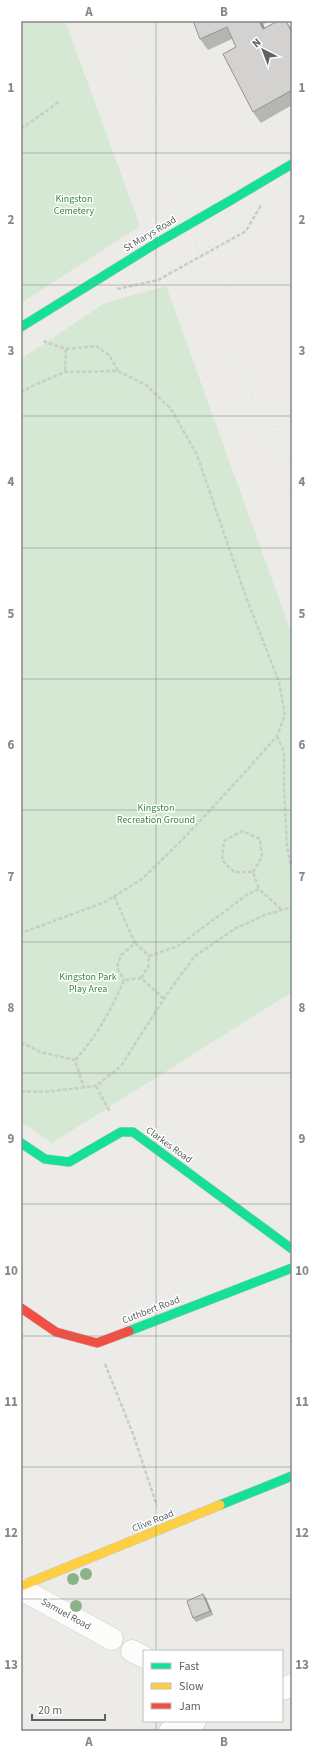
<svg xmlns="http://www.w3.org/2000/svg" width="313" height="1752" font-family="'Source Sans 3',sans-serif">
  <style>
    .green { fill: #d5e8d3 }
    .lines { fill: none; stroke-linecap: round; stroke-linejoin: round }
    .street-casing { stroke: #c9c9c9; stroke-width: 23 }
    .fast-casing { stroke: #c8c8c8; stroke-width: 10 }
    .slow-casing { stroke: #c8c8c8; stroke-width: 10 }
    .jam-casing { stroke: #c8c8c8; stroke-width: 10 }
    .path { stroke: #c9cdca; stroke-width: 2.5; stroke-dasharray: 4 2; stroke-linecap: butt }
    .street { stroke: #fcfcfb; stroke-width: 22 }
    .fast { stroke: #16e098; stroke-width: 9 }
    .slow { stroke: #ffcf43; stroke-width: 9 }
    .jam { stroke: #f24e42; stroke-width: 9 }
    .rail { stroke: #e3e2e2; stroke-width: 3; stroke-dasharray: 1 5; stroke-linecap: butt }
    .fast-bridge-casing { stroke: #c8c8c8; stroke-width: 10; stroke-linecap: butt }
    .path-bridge { stroke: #c9cdca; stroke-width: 2.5; stroke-dasharray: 4 2; stroke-linecap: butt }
    .fast-bridge { stroke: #16e098; stroke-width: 9 }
    .tree { fill: #8ab38a }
    .wall { fill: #b5b5b3 }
    .shaded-wall { fill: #949392 }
    .building { fill: #d3d2d0; stroke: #949392 }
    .grid { fill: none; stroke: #858789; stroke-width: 1; stroke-opacity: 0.55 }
    .labels { text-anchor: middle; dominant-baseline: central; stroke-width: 3; stroke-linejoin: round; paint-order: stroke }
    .park-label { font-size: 10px; fill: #3a863e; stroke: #fff }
    .street-label { font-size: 10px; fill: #5d6065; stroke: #fff }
    .neatline { fill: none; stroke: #858789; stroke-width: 1.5 }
    .grid-label { font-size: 13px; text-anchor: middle; font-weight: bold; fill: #858789 }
  </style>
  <rect width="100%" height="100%" fill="#ecebe7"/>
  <g class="green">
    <polygon points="21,21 65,21 140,226 21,303"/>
    <polygon points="166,286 292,635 292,992 52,1143 21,1122 21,359 105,303"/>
  </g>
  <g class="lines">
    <defs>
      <g id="street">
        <polyline points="21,1589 112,1639"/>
        <polyline points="132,1651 144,1657"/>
        <polyline points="282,1689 292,1685"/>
        <polyline points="170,1731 195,1721"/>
      </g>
      <g id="fast">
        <polyline points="233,199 292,164"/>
        <polyline points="21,327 155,244"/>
        <polyline points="21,1143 45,1159 69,1162 121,1132 133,1132 292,1249"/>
        <polyline points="129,1331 292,1268"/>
        <polyline points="220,1505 292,1476"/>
      </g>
      <polyline id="slow" points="21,1586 220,1505"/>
      <polyline id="jam" points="21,1308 56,1332 97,1343 129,1331"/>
    </defs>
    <use href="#street" class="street-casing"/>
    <use href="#fast" class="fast-casing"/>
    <use href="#slow" class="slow-casing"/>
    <use href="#jam" class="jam-casing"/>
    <g class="path">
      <polyline points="21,129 60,101"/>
      <polyline points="44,340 45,342 66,349 65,372"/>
      <polyline points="66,349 96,346 109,355 118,371"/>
      <polyline points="21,393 30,387 65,372 118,371 146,385 171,409 197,455 246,597 279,682 285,715 277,736 237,781 184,838 142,879 105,902 21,933"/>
      <polyline points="277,736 284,752 284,789 287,846 292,873"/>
      <polyline points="253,872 262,857 260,839 242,831 224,841 222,860 234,872 253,872 259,889"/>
      <polyline points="114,896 135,943 121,955 117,967 124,980"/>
      <polyline points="135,943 149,956"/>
      <polyline points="141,978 148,968 149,956 178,946 248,894 259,889 282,910"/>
      <polyline points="21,1042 40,1052 75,1060 84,1088"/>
      <path d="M75,1060C97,1036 111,1010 124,980L141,978L164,999"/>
      <polyline points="96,1086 110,1112"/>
      <polyline points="21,1091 43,1092 96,1086 121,1066 167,994 195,956 236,928 265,915 292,907"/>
      <polyline points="105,1364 133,1434 157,1506"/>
    </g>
    <use href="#street" class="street"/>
    <use href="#fast" class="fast"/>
    <use href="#slow" class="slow"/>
    <use href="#jam" class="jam"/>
    <g class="rail">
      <polyline points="113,21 292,503"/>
      <polyline points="126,21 292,468"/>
    </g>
    <defs>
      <polyline id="fast-bridge" points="155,244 233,199"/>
    </defs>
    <use href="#fast-bridge" class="fast-bridge-casing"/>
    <polyline class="path-bridge" points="117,289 158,280 246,231 261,205"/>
    <use href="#fast-bridge" class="fast-bridge"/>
  </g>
  <g class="tree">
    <circle cx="86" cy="1574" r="6"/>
    <circle cx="73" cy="1579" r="6"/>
    <circle cx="76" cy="1606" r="6"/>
  </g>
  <g class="wall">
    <polygon points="193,21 272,21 263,24 265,28 291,29 292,30 292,105 261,123 253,112 236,47 232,39 208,50 200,39"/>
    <polygon points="206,1598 213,1615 196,1622 193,1618"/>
  </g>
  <g class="shaded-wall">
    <polygon points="259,21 260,21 263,24 270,40 263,29"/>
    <polygon points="286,21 292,30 292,33"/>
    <polygon points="203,1594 206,1598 213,1615 210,1611"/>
  </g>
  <g class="building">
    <polygon points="193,21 259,21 263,29 278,21 286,21 292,33 292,90 253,112 223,54 236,47 227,27 200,39"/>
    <polygon points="203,1594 210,1611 193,1618 187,1601"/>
  </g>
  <path class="grid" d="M156,21V1651M21,153H292M21,285H292M21,416H292M21,548H292M21,679H292M21,810H292M21,942H292M21,1073H292M21,1204H292M21,1336H292M21,1467H292M21,1599H292M156,1721V1731"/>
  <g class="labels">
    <g class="park-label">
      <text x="74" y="199">Kingston<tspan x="74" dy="12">Cemetery</tspan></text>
      <text x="156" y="808">Kingston<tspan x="156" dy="12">Recreation Ground</tspan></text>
      <text x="88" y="977">Kingston Park<tspan x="88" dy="12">Play Area</tspan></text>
    </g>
    <g class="street-label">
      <text transform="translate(150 234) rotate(-31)">St Marys Road</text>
      <text transform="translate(169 1145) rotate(36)">Clarkes Road</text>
      <text transform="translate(151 1310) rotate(-21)">Cuthbert Road</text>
      <text transform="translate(153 1521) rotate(-22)">Clive Road</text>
      <text transform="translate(66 1614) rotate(29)">Samuel Road</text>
    </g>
  </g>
  <rect width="313" height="1752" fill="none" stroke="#ffffff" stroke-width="44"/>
  <rect x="143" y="1650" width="140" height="72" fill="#ffffff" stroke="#bebfc1"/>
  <rect x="151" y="1663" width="20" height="6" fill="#16e098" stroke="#bebfc1"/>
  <text x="179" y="1670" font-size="12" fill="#5d6065">Fast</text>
  <rect x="151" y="1683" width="20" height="6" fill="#ffcf43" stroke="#bebfc1"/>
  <text x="179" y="1690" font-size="12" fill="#5d6065">Slow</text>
  <rect x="151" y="1703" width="20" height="6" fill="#f24e42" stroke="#bebfc1"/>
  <text x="179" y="1710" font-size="12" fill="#5d6065">Jam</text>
  <g transform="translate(263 50) rotate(318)" stroke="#ffffff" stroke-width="3" paint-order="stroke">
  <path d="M0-3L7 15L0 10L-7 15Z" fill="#5d6065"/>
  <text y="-6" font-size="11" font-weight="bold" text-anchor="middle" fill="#5d6065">N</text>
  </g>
  <path d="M32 1714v6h73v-6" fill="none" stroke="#5d6065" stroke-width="2"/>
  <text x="38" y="1714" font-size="12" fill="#5d6065" stroke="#ffffff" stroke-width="3" paint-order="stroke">20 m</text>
  <rect x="22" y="22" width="269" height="1708" class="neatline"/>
  <g class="grid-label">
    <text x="89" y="16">A</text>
    <text x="224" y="16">B</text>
    <text x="11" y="92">1</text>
    <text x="302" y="92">1</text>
    <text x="11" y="224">2</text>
    <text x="302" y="224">2</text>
    <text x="11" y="355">3</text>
    <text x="302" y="355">3</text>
    <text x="11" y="486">4</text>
    <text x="302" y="486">4</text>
    <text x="11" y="618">5</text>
    <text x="302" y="618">5</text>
    <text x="11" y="749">6</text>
    <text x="302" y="749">6</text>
    <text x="11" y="881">7</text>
    <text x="302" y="881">7</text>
    <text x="11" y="1012">8</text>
    <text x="302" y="1012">8</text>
    <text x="11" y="1143">9</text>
    <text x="302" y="1143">9</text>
    <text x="11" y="1275">10</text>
    <text x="302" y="1275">10</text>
    <text x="11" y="1406">11</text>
    <text x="302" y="1406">11</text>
    <text x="11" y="1537">12</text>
    <text x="302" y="1537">12</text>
    <text x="11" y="1669">13</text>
    <text x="302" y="1669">13</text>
    <text x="89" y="1746">A</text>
    <text x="224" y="1746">B</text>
  </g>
</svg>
